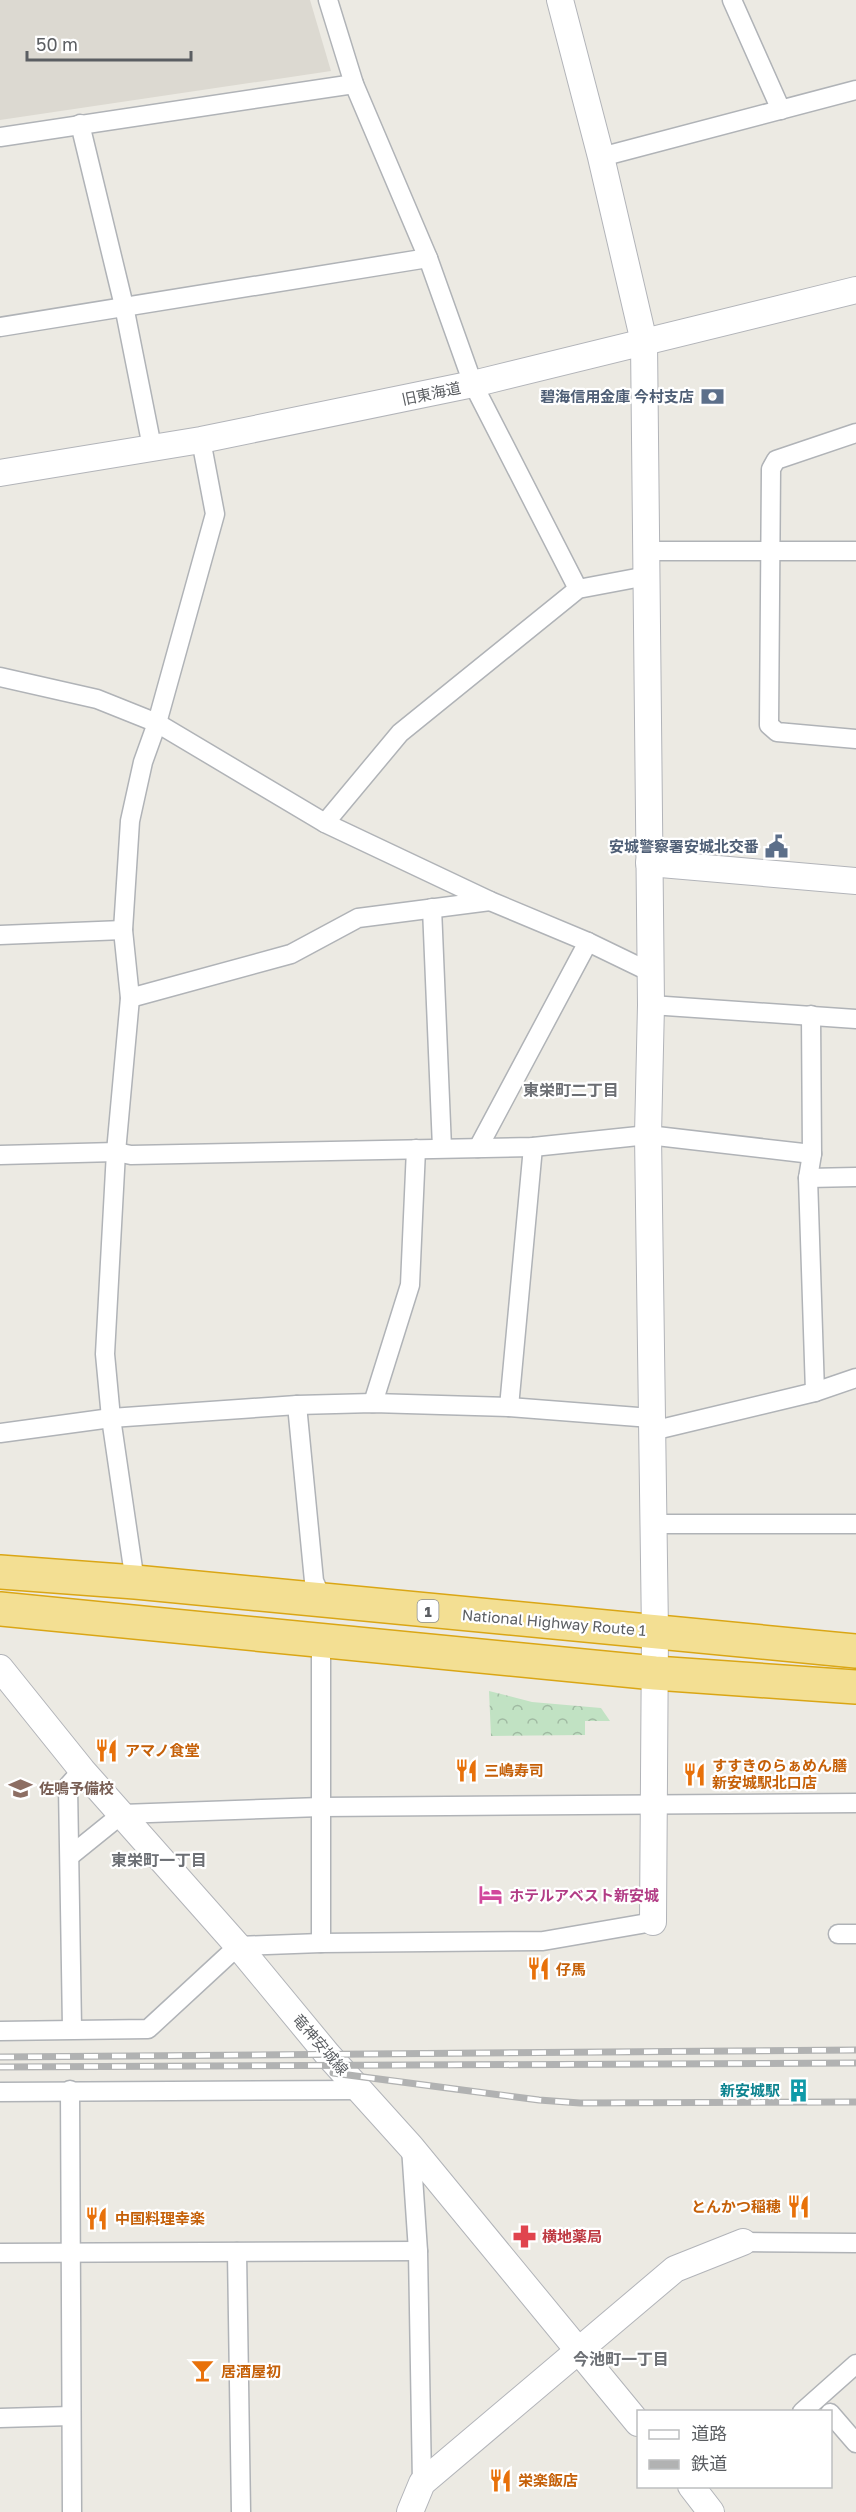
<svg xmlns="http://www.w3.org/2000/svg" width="856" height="2512" font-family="'Golos Text','Noto Sans JP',sans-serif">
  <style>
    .education { fill: #dcd9d1 }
    .park { fill: url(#park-crowns) }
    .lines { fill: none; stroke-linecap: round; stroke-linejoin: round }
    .street-casing { stroke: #b0b3b7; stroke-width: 21 }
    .secondary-casing { stroke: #b2b4b9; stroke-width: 28 }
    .highway-casing { stroke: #daa615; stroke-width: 36 }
    .street { stroke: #fff; stroke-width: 18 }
    .secondary { stroke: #fff; stroke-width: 26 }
    .highway { stroke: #f3df93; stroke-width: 33 }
    .rail-casing { stroke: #b1b2b2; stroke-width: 7 }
    .rail { stroke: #fff; stroke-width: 4.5; stroke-dasharray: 14; stroke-linecap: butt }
    .labels { text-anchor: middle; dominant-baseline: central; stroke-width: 4.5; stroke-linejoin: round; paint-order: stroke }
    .shield { fill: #fff; stroke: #8c8e91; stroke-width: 1.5 }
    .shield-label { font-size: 14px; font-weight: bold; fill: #5b5e62 }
    .street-label { font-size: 15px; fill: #5b5e62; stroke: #fff }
    .service-label { font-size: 15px; font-weight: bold; fill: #4e5e75; stroke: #fff; text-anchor: end }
    .food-label { font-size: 15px; font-weight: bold; fill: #c56008; stroke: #fff; text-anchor: start }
    .education-label { font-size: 15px; font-weight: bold; fill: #785e54; stroke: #fff; text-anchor: start }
    .hotel-label { font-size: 15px; font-weight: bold; fill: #b23c85; stroke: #fff; text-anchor: start }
    .culture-label { font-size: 15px; font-weight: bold; fill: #0d838f; stroke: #fff; text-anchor: end }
    .health-label { font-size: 15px; font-weight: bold; fill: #be3a42; stroke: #fff; text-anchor: start }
    .neighbourhood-label { font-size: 16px; font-weight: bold; fill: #6c6f74; stroke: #fff }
  </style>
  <defs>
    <pattern id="park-crowns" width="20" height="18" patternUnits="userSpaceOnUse" patternTransform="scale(1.5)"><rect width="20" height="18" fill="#c1e2c3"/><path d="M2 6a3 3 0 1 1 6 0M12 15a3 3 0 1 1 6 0" fill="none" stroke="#a0baa2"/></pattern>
  </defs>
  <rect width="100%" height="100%" fill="#eceae3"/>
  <polygon class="education" points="0,0 310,0 331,71 0,120"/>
  <polygon class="park" points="489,1691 532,1702 601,1708 610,1721 585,1721 585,1735 491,1736"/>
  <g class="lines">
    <defs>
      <g id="street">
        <polyline points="328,0 354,84 428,258 473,384 578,589"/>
        <polyline points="732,0 781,110"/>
        <polyline points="80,124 124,306 152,447"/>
        <polyline points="0,137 354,84"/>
        <polyline points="601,157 856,90"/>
        <polyline points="0,327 428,258"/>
        <polyline points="856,433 776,460 771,469 769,725 777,732 856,739"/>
        <polyline points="648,551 856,551"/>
        <polyline points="0,677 97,699 157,723 325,823 490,901 588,942 650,972"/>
        <polyline points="325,823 400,733 578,589 647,576"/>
        <polyline points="432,908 442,1148"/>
        <polyline points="0,935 123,930"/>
        <polyline points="130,998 291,954 358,918 490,901"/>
        <polyline points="651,1005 856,1019"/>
        <polyline points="811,1015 812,1154 808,1178 815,1392"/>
        <polyline points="478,1148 588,942"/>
        <polyline points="0,1155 116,1152 131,1155 533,1147 648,1135 812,1154"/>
        <polyline points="808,1178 856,1177"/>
        <polyline points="373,1403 410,1285 416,1149"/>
        <polyline points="297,1405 314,1581 323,1601"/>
        <polyline points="509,1407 533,1147"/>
        <polyline points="652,1431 815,1392 856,1378"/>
        <polyline points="0,1433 111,1418 297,1405 373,1403 509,1407 651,1418"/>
        <polyline points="653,1524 856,1524"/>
        <polyline points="135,1582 111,1418 105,1354 116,1152 130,998 123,930 130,821 143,762 157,723 215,514 201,440"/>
        <polyline points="321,1641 321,1943"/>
        <polyline points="70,1856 122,1814 321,1807 856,1803"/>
        <polyline points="838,1934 856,1934"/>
        <polyline points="72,2028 68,1786 82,1770"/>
        <polyline points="0,2031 148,2029 238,1946 321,1943 543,1941 653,1922"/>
        <polyline points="70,2090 72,2512"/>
        <polyline points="0,2092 362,2090"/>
        <polyline points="411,2147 418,2251 422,2483"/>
        <polyline points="743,2242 856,2243"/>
        <polyline points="237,2252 241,2512"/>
        <polyline points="0,2253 418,2251"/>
        <polyline points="802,2412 856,2364"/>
        <polyline points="830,2413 856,2443"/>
        <polyline points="0,2418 71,2416"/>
      </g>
      <g id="secondary">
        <polyline points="560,0 601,157 644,342 651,1005 648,1135 655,1632 653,1922"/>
        <polyline points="0,473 201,440 473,384 856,290"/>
        <polyline points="649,863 856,881"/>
        <polyline points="0,1668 82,1770 238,1946 328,2055 411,2147 638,2423"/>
        <polyline points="691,2486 711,2512"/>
        <polyline points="410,2512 422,2483 675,2269 743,2242"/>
      </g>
      <g id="highway">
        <polyline points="0,1572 135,1582 856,1651"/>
        <polyline points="0,1609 655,1673 856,1687"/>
      </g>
    </defs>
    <use href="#street" class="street-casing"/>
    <use href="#secondary" class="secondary-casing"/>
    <use href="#highway" class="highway-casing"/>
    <use href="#street" class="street"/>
    <use href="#secondary" class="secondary"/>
    <use href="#highway" class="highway"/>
    <defs>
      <g id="rail">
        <polyline points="0,2057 856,2050"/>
        <polyline points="0,2067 856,2063"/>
        <polyline points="333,2073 539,2100 580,2103 856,2102"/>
      </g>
    </defs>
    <use href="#rail" class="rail-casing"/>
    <use href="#rail" class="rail"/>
  </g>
  <defs>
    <symbol id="bank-bare" viewBox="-9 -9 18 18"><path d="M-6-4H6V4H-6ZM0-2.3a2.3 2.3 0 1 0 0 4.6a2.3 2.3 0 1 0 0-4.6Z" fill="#5c6f8a" stroke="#fff" stroke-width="2.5" paint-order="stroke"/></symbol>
    <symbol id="civic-bare" viewBox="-9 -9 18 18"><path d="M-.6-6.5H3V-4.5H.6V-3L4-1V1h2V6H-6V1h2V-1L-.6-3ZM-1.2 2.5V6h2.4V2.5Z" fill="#5c6f8a" stroke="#fff" stroke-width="2.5" paint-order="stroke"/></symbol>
    <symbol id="restaurant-bare" viewBox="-9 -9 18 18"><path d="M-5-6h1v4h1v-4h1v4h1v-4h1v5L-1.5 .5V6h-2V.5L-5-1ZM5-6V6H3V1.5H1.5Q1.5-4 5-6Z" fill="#e8710a" stroke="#fff" stroke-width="2.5" paint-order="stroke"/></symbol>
    <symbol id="school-bare" viewBox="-9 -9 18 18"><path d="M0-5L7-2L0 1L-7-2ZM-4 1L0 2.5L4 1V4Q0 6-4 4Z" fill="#8d6e63" stroke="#fff" stroke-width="2.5" paint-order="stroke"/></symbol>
    <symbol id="hotel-bare" viewBox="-9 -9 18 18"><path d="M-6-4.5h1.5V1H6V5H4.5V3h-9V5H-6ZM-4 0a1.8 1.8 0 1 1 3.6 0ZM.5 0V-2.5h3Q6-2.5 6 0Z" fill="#d1479c" stroke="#fff" stroke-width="2.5" paint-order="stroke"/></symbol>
    <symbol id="building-bare" viewBox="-9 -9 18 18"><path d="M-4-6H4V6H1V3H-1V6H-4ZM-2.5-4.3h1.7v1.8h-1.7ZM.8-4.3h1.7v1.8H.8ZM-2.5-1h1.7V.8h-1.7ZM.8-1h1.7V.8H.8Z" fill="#0f9aa8" stroke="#fff" stroke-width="2.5" paint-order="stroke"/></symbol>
    <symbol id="pharmacy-bare" viewBox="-9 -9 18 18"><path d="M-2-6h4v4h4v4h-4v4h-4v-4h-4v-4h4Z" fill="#e0444e" stroke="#fff" stroke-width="2.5" paint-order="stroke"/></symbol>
    <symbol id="bar-bare" viewBox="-9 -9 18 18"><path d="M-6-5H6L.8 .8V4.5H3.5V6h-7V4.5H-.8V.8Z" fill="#e8710a" stroke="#fff" stroke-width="2.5" paint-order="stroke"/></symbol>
  </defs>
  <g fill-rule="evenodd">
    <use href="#bank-bare" x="696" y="380" width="33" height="33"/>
    <use href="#civic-bare" x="760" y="830" width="33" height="33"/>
    <use href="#restaurant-bare" x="90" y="1734" width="33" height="33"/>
    <use href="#restaurant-bare" x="450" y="1754" width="33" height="33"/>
    <use href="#restaurant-bare" x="678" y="1758" width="33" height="33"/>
    <use href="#school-bare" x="4" y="1772" width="33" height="33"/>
    <use href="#hotel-bare" x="474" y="1878" width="33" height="33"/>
    <use href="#restaurant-bare" x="522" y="1952" width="33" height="33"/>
    <use href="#building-bare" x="782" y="2074" width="33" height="33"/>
    <use href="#restaurant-bare" x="782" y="2190" width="33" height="33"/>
    <use href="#restaurant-bare" x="80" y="2202" width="33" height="33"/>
    <use href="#pharmacy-bare" x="508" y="2220" width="33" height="33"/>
    <use href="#bar-bare" x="186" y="2354" width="33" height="33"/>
    <use href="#restaurant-bare" x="484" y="2464" width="33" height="33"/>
  </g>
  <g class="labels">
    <rect class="shield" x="417.5" y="1600" width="21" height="22" rx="4.5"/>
    <g class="shield-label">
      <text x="428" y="1611">1</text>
    </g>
    <g class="street-label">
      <text transform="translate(431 393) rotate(-12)">旧東海道</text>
      <text transform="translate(554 1622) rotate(5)">National Highway Route 1</text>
      <text transform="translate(321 2044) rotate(49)">竜神安城線</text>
    </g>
    <g class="service-label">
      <text x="694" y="396">碧海信用金庫 今村支店</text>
      <text x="759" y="846">安城警察署安城北交番</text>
    </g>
    <g class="food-label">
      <text x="125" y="1750">アマノ食堂</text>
      <text x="712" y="1765">すすきのらぁめん膳<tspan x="712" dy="17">新安城駅北口店</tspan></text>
      <text x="484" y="1770">三嶋寿司</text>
      <text x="556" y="1969">仔馬</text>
      <text x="781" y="2206" text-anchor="end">とんかつ稲穂</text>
      <text x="115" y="2218">中国料理幸楽</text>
      <text x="221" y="2371">居酒屋初</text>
      <text x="518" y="2480">栄楽飯店</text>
    </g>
    <g class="education-label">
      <text x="39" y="1788">佐鳴予備校</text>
    </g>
    <g class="hotel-label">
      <text x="509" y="1895">ホテルアベスト新安城</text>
    </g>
    <g class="culture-label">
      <text x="780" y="2090">新安城駅</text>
    </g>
    <g class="health-label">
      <text x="542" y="2236">横地薬局</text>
    </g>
    <g class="neighbourhood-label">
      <text x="571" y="1090">東栄町二丁目</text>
      <text x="159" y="1860">東栄町一丁目</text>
      <text x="621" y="2359">今池町一丁目</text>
    </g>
  </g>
  <rect x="637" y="2410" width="195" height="78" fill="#ffffff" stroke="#bdbfc0" stroke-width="1.5"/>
  <rect x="649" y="2430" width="30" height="9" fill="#ffffff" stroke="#bdbfc0" stroke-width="1.5"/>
  <text x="691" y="2440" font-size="18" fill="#5b5e62">道路</text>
  <rect x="649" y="2460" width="30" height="9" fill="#b1b2b2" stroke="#bdbfc0" stroke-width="1.5"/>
  <text x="691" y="2470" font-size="18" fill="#5b5e62">鉄道</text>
  <path d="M27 51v9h164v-9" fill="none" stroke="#5b5e62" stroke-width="3"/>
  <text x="36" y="51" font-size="18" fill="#5b5e62" stroke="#ffffff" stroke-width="4.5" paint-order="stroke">50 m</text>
</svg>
